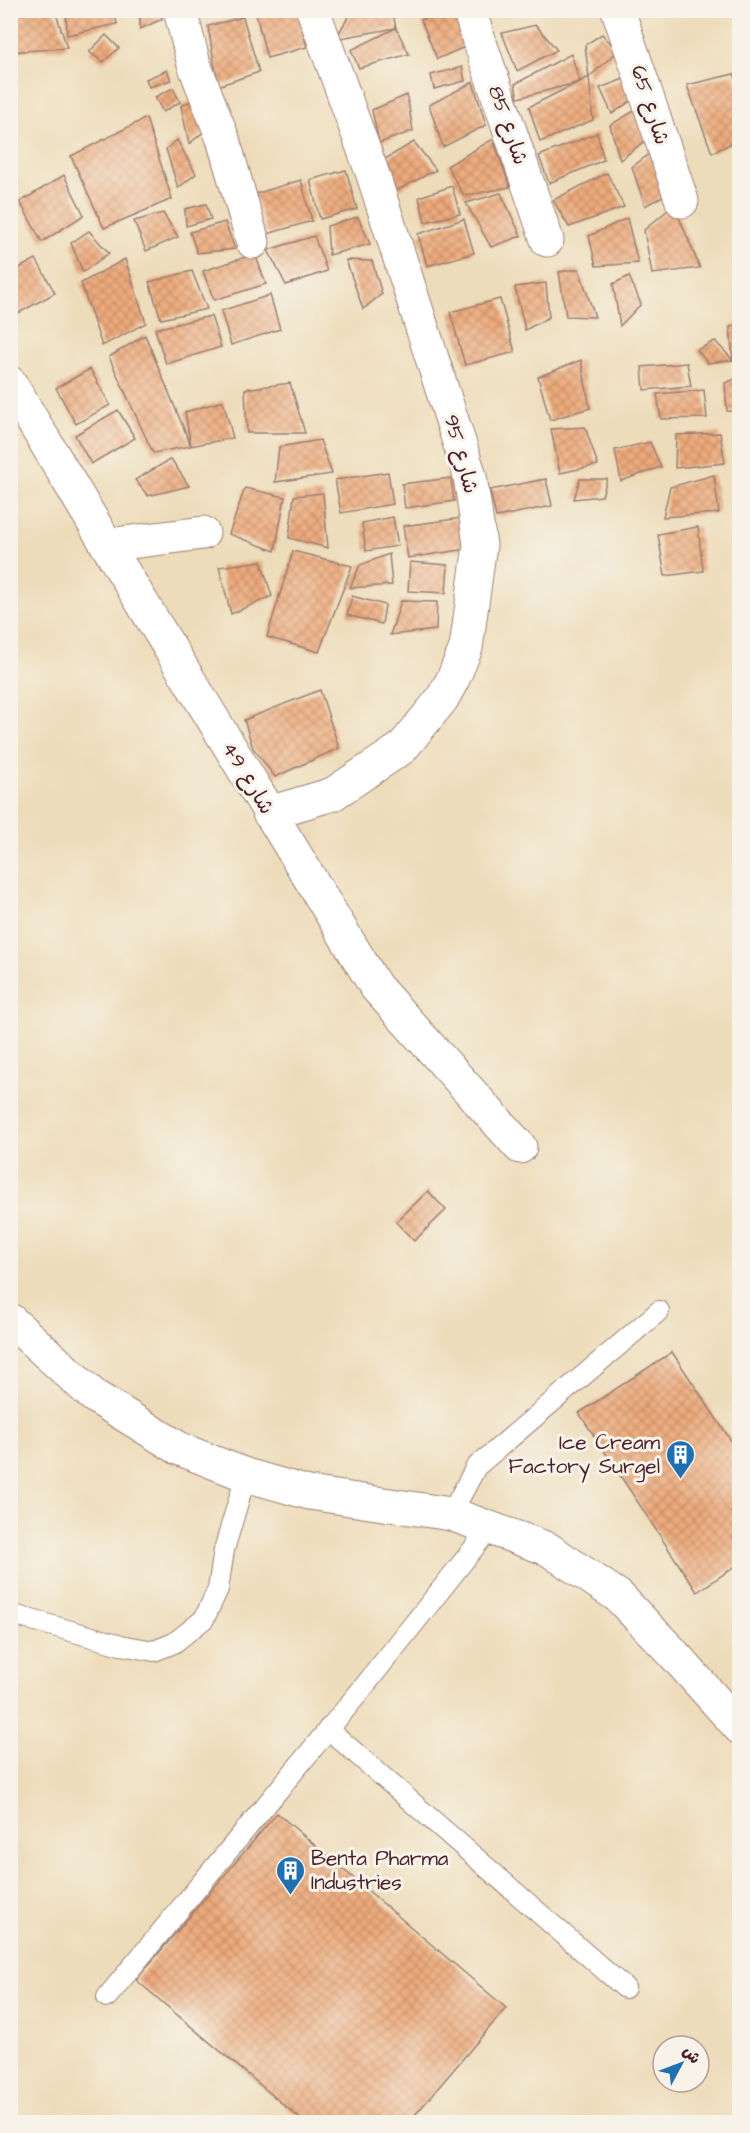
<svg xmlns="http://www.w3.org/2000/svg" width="750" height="2133" font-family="'Architects Daughter','Playpen Sans Arabic',sans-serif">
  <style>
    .building { fill: url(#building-cross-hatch) }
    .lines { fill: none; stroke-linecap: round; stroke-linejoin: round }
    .service-casing { stroke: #9c7e72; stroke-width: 22 }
    .minor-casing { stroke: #9c7e72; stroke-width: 35 }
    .tertiary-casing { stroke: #9c7e72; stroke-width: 35 }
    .service { stroke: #fff; stroke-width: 20 }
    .minor { stroke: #fff; stroke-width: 33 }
    .tertiary { stroke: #fff; stroke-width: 33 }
    .labels { text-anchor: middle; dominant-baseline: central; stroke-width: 6; stroke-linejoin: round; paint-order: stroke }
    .street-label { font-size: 21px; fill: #4a1f2b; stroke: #f7f3e8 }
    .poi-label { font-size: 21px; fill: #4a1f2b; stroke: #f7f3e8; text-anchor: end }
  </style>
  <defs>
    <pattern id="building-cross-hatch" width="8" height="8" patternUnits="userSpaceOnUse" patternTransform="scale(1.5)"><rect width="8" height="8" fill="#eeab7c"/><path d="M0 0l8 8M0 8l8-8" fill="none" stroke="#c38b66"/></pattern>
  </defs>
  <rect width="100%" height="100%" fill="#f7f3e8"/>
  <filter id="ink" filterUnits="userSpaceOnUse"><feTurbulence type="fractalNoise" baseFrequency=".0167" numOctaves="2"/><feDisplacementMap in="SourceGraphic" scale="12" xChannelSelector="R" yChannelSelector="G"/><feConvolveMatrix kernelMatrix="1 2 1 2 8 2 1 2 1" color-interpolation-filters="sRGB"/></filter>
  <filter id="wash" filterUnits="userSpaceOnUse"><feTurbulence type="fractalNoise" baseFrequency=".008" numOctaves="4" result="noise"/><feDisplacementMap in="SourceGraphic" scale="24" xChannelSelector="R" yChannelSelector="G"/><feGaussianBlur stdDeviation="1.35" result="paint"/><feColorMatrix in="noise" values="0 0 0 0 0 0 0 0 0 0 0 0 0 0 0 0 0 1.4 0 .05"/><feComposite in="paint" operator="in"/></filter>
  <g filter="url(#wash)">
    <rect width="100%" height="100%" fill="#eddcb9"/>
    <g id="blocks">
      <g class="building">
        <polygon points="10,10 55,10 67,48 10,52"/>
        <polygon points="66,10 114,10 117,24 67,35"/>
        <polygon points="140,10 160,10 162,19 140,29"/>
        <polygon points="255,10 297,10 307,47 267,58"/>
        <polygon points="369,10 392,10 396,28 335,39 349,16"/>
        <polygon points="445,10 460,10 474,43 437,59 421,20"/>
        <polygon points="486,10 518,10 518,12 487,18"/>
        <polygon points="243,17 259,72 218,86 208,26"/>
        <polygon points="536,25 557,50 517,71 502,33"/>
        <polygon points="396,28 409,54 359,68 351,50"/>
        <polygon points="602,34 618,51 589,77 585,45"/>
        <polygon points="106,35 119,48 103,62 89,52"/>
        <polygon points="571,54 580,82 518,98 515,84"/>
        <polygon points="462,67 465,81 434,89 431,75"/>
        <polygon points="167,70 171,80 149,87 146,79"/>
        <polygon points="734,74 740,89 740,139 712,153 687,85"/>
        <polygon points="589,77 593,120 540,142 529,107"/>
        <polygon points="624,79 636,97 612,114 600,88"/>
        <polygon points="473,82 486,125 443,147 429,105"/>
        <polygon points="173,88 180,102 163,112 155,97"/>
        <polygon points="203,95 215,122 189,144 181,106"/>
        <polygon points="407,95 413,131 379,143 372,110"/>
        <polygon points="634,111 650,137 620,160 610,125"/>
        <polygon points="146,118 172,199 104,228 71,156"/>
        <polygon points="597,133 604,160 549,183 539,156"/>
        <polygon points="493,139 510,187 464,196 447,166"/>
        <polygon points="177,140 196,174 178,188 166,149"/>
        <polygon points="414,142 436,170 390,194 378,163"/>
        <polygon points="652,152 667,194 645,206 632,167"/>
        <polygon points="346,170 357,209 320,219 310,180"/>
        <polygon points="607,173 624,207 569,227 553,200"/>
        <polygon points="64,175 84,215 42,242 20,202"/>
        <polygon points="301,180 312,221 267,234 255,194"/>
        <polygon points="452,186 460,214 425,222 419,197"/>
        <polygon points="501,193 521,236 491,247 466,203"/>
        <polygon points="206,204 211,219 186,226 185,209"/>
        <polygon points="674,205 700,268 652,274 644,230"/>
        <polygon points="163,213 178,237 146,251 134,221"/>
        <polygon points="358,217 370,244 329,255 327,226"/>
        <polygon points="627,218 638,263 596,266 589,236"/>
        <polygon points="464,219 474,253 427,266 418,234"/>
        <polygon points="225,222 235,249 197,253 190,232"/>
        <polygon points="89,231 109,253 83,272 71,243"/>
        <polygon points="314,236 327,271 286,285 268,250"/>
        <polygon points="255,254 266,284 214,300 203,271"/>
        <polygon points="36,259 55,293 17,314 10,300 10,273"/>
        <polygon points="125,259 146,323 102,346 81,283"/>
        <polygon points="346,260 372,261 382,294 363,309"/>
        <polygon points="579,269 595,317 566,316 559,272"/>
        <polygon points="192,271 207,309 161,319 149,282"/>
        <polygon points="629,276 641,304 620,326 613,284"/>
        <polygon points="546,283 549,317 525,330 515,287"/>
        <polygon points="270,295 280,329 231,345 221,311"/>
        <polygon points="500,299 515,352 465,365 450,312"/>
        <polygon points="211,316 221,347 166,364 155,329"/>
        <polygon points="740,323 740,358 733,360 730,327"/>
        <polygon points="145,335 191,446 185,412 223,401 233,438 153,453 109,357"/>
        <polygon points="715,341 733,360 708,363 697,350"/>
        <polygon points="581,360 590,408 550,420 538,377"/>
        <polygon points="687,363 691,386 644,390 642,367"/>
        <polygon points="90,369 110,405 76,424 56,388"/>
        <polygon points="740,377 740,412 727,411 725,383"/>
        <polygon points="290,383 305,433 247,433 245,389"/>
        <polygon points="704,390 707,418 661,419 657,394"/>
        <polygon points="118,410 135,438 91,464 75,435"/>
        <polygon points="585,427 598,465 560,473 551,429"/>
        <polygon points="720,433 725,463 675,468 676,435"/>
        <polygon points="320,440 332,474 275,482 279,447"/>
        <polygon points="650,442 661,467 621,481 615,450"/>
        <polygon points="171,459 189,486 148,496 135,480"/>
        <polygon points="388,472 393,504 341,513 335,480"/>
        <polygon points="714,475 719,513 663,517 670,487"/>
        <polygon points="451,478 454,501 405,508 402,484"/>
        <polygon points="546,479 552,506 496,517 490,490"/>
        <polygon points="580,479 607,479 602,496 574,499"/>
        <polygon points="245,488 285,497 275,551 229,534"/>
        <polygon points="323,493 328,548 289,538 294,496"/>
        <polygon points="393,517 398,546 366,551 362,523"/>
        <polygon points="462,518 467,549 408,558 403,526"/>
        <polygon points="698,527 703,571 665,576 658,534"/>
        <polygon points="293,551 352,566 319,652 267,637"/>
        <polygon points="389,554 392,585 350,588 360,565"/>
        <polygon points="261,561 272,596 231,614 219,567"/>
        <polygon points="410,562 448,565 446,593 408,591"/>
        <polygon points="352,596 385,605 382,624 347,615"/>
        <polygon points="401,601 437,602 436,630 390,635"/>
        <polygon points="320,690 339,748 275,777 253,748 244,720"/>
        <polygon points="428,1191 446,1210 414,1241 396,1222"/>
        <polygon points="672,1352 740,1454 740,1506 731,1512 740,1525 740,1563 697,1592 579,1413"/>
        <polygon points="277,1813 506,2008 409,2122 304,2122 136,1980"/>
      </g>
    </g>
  </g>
  <g filter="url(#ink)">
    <use href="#blocks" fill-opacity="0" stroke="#9c7e72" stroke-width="1.5"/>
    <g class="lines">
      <defs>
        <g id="service">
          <polyline points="451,1514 476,1467 659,1311"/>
          <polyline points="10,1614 121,1645 154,1651 174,1643 204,1619 218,1589 224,1550 246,1475"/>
          <polyline points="328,1729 625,1988"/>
          <polyline points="107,1997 362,1689 489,1529"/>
        </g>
        <g id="minor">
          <polyline points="180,10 194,64 223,139 253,242"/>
          <polyline points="469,10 547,240"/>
          <polyline points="618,10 682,201"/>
          <polyline points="10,383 107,545 376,987 520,1147"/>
          <polyline points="107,545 203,533"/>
          <polyline points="269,813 333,794 402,748 442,699 453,679 466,648 480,545 470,476 373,175 313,10"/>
        </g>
        <polyline id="tertiary" points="10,1320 94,1396 180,1449 246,1475 309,1493 451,1514 548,1549 618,1596 671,1651 740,1728"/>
      </defs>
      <use href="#service" class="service-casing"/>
      <use href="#minor" class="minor-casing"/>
      <use href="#tertiary" class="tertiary-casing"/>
      <use href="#service" class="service"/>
      <use href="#minor" class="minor"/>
      <use href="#tertiary" class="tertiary"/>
    </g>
  </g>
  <defs>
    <symbol id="building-pin" viewBox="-11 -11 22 30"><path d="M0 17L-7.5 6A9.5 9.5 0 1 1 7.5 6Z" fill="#1f6fb2" stroke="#f7f3e8"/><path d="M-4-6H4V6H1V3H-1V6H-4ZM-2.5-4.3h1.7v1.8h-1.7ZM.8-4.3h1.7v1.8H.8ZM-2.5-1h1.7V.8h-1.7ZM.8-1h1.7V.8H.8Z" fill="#fff"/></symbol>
  </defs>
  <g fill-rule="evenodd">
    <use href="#building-pin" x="664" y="1438" width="33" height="45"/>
    <use href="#building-pin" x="274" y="1854" width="33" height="45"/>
  </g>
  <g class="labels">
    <g class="street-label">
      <text transform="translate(650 105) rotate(72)">شارع 65</text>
      <text transform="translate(508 125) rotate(71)">شارع 85</text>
      <text transform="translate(461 454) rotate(75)">شارع 95</text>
      <text transform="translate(248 778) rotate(59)">شارع 49</text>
    </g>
    <g class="poi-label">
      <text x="660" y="1442">Ice Cream<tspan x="660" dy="24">Factory Surgel</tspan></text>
      <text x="311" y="1858" text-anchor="start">Benta Pharma<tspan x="311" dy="24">Industries</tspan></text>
    </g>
  </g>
  <rect width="750" height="2133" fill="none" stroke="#f7f3e8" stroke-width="36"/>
  <g transform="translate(681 2064) rotate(49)"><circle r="28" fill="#f7f3e8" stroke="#b29e9c" stroke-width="1.5"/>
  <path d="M0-4.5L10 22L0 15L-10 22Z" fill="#1f6fb2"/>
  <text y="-9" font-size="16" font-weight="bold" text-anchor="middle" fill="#4a1f2b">ش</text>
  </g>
</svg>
